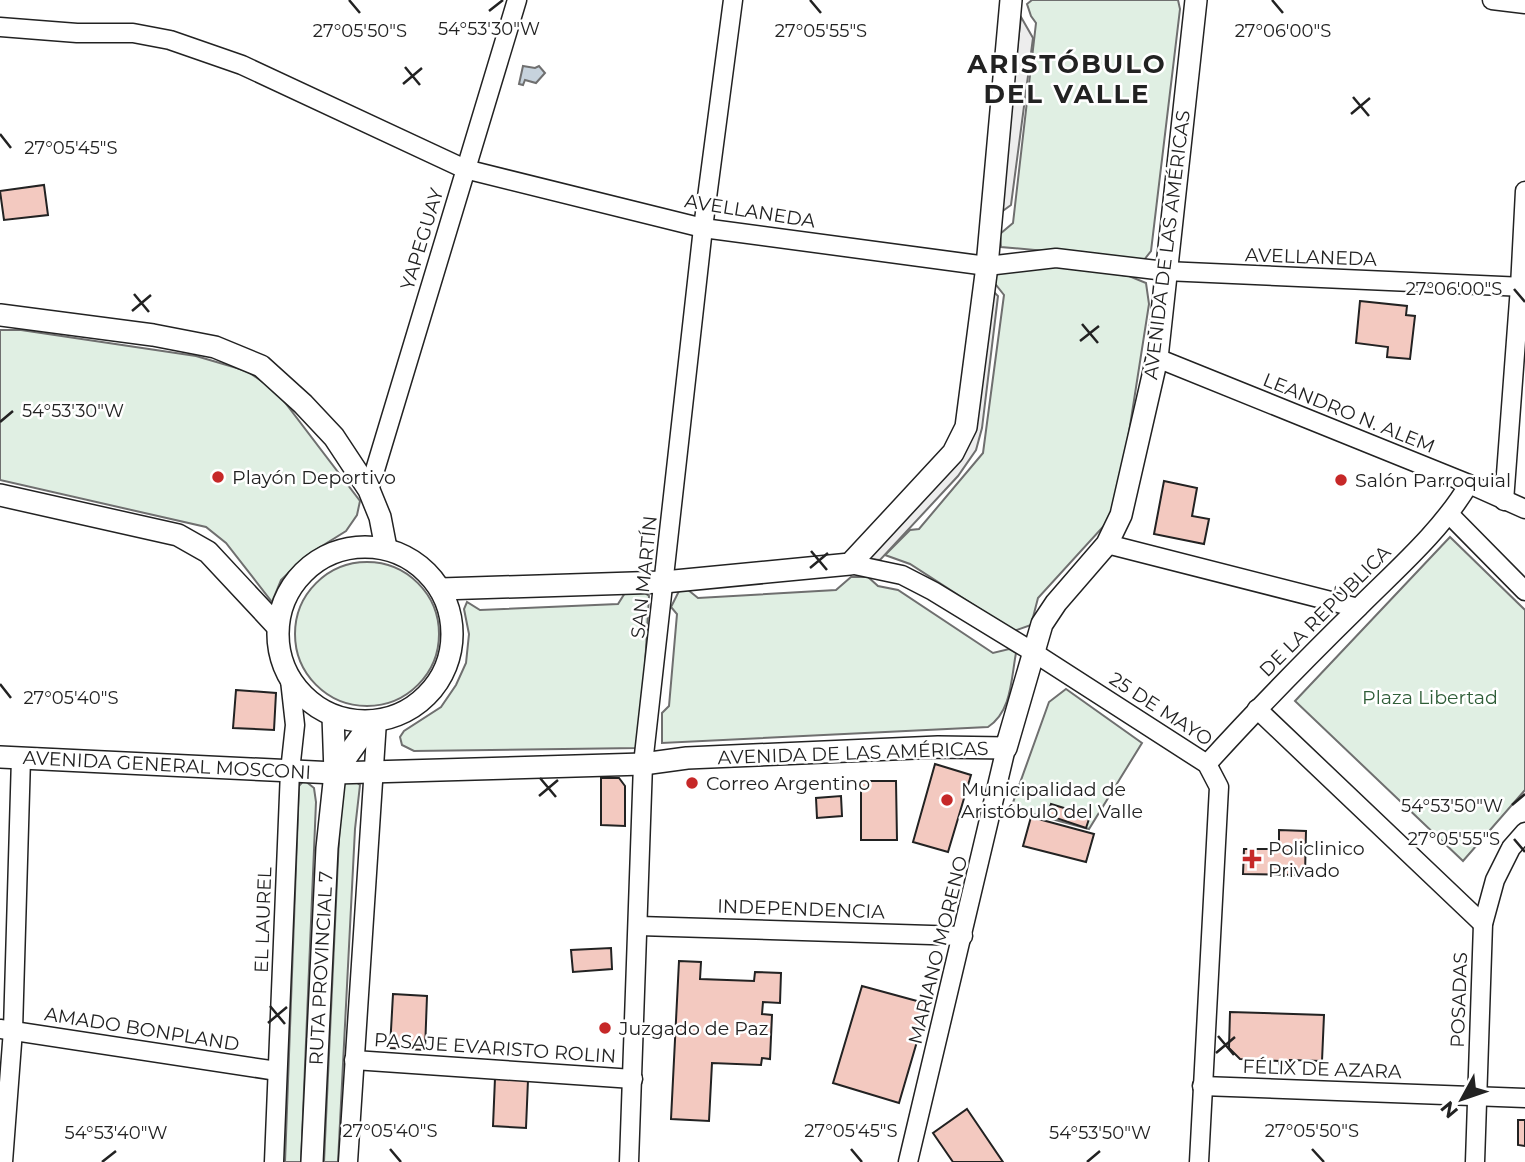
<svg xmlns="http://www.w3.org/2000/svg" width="1525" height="1162" font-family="Montserrat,sans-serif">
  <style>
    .green { fill: #e0efe3; stroke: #6f6f6f; stroke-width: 2 }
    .parking { fill: #ededed; stroke: #6f6f6f; stroke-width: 2 }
    .water { fill: #c7d3dd; stroke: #6f6f6f; stroke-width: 2 }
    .building { fill: #f3c9c0; stroke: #222; stroke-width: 2 }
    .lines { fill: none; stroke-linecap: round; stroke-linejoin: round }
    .minor-casing { stroke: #222; stroke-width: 21 }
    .major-casing { stroke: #222; stroke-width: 24 }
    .minor { stroke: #fff; stroke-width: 18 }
    .major { stroke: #fff; stroke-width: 21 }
    .ticks { fill: none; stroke: #222; stroke-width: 2.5 }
    .poi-dot { fill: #c62828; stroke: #fff; stroke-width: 2.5 }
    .labels { text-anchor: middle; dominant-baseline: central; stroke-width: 5; stroke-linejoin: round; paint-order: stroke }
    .street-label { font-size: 19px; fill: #222; stroke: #fff }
    .poi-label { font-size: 19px; fill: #222; stroke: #fff; text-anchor: start }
    .park-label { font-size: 19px; fill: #2f5e38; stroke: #fff }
    .district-label { font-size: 26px; font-weight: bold; letter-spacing: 2px; fill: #222; stroke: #fff }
    .ticks-label { font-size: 18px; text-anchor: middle; fill: #222; stroke: #fff; stroke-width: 5; stroke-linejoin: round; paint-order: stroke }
  </style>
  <rect width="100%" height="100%" fill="#fff"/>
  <g class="green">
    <polygon points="1032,0 1178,0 1180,9 1151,251 1144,260 1001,247 1000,234 1013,223 1036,23 1031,16 1027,4"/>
    <polygon points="1016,260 1129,276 1146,283 1149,304 1118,503 1112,517 1038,598 1031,625 1014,631 910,564 885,555 910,530 919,529 983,453 1004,295 993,281 995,271"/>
    <polygon points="0,330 21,330 196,356 247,371 277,392 360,501 357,515 346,531 306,556 281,580 272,602 226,543 206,527 0,480"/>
    <polygon points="1450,537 1525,610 1525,790 1463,861 1295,701"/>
    <circle cx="367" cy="634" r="72"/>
    <path d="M851,577H868L878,586L898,590L993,653L1009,649L1016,653C1011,679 1012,711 988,727L662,743V713L669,706L677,614L671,607L682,585L698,598L836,590Z"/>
    <polygon points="641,590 649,596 641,736 638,748 414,751 402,745 400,737 404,731 441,707 456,685 466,663 469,634 464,609 467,602 480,610 618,604 625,593"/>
    <polygon points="1066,689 1142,743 1089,829 1011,808 1049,702"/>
    <polygon points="352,779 360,785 355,829 338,1162 324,1162 341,794 345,783"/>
    <polygon points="304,780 314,788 316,802 301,1162 285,1162 299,786"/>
  </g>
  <g class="parking">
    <polygon points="1021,17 1033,38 1011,205 997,215"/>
    <polygon points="990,288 998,296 982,428 976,450 958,476 880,560 868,559 961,454"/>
  </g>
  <polygon class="water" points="523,66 535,68 539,66 545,73 536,83 525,80 523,85 519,84"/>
  <g class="building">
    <polygon points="44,185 48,215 4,220 0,191"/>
    <polygon points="1360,301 1407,306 1406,315 1415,316 1410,359 1387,357 1388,347 1356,343"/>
    <polygon points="1164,481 1197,488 1192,516 1209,519 1204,544 1154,534"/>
    <polygon points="236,690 276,693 274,730 233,728"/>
    <polygon points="935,764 971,775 948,852 913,842"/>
    <polygon points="601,778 619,778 625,786 625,826 601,825"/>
    <polygon points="861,781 896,781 897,840 861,840"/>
    <polygon points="841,796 842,816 817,818 816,798"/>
    <polygon points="1051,804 1090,816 1086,828 1047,815"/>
    <polygon points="1031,817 1094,834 1086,862 1023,846"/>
    <polygon points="1279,830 1306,831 1305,875 1243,874 1244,849 1279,849"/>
    <polygon points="611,948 612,969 573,972 571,950"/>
    <polygon points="679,961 701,962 700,979 754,981 755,972 781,973 780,1003 763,1002 762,1014 772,1015 770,1059 762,1058 761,1065 712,1063 709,1121 671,1119"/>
    <polygon points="862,986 928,1004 899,1103 833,1083"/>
    <polygon points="393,994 427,996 425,1050 390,1048"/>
    <polygon points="1230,1012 1324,1015 1322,1061 1290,1060 1290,1065 1279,1064 1279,1061 1240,1059 1229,1048"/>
    <polygon points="495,1078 528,1080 526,1128 493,1126"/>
    <polygon points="967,1109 1003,1162 953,1162 933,1133"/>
    <polygon points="1518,1120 1525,1120 1525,1146 1518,1145"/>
  </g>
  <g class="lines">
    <defs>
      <g id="minor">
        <polyline points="1492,0 1525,4"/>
        <polyline points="0,27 77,33 133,33 170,40 242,65 465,169 703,228 987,266 1056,258 1165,271 1525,287"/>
        <polyline points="1157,358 1469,484 1525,509"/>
        <polyline points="369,490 517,0"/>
        <polyline points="1504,501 1520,287 1525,191"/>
        <polyline points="1449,514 1525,591"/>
        <polyline points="1107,544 1358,608"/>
        <polyline points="850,564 902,575 933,591 1033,652 1207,764 1219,787 1199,1162"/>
        <polyline points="1257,709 1483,924"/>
        <path d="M1207,764C1256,710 1307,658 1359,607C1398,568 1441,531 1469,484"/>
        <polyline points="639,926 963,936"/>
        <polyline points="0,1029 277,1071"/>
        <polyline points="354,1060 633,1079"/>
        <polyline points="1202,1086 1525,1098"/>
        <polyline points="3,1162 13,1030 21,758"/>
        <polyline points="274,1162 290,771 295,725 290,680"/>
        <polyline points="348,1162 377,721"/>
        <polyline points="629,1162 643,764 703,228 733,0"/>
        <polyline points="908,1162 1006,748"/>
        <polyline points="1475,1162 1483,924 1495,880 1511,848 1525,832"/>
      </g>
      <g id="major">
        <polyline points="0,315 153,335 215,347 261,366 303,404 334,437 369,490 380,517 386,548"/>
        <polyline points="0,495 178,535 208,552 277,626"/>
        <circle cx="365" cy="634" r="87"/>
        <polyline points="441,589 664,582 850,564 953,453 966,427 987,266 1011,0"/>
        <polyline points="0,757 335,773 643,764 687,758 938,747 1006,748 1042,624 1056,603 1107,544 1121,515 1157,358 1196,0"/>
        <polyline points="335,773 372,721"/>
        <polyline points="312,1162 327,848 335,773 333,716"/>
      </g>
    </defs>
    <use href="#minor" class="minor-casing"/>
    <use href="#major" class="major-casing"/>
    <use href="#minor" class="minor"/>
    <use href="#major" class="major"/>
  </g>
  <path class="ticks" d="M349,0L360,13M810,0L821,13M1272,0L1283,13M489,11L503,0M405,67L420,85M403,84L422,68M1353,97L1369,116M1351,114L1370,98M0,134L11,148M1514,289L1525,302M134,294L149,312M132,311L151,295M1082,324L1098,343M1080,341L1099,326M0,422L13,411M811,551L827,570M810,568L828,553M0,684L11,698M540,778L556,797M539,796L558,780M1512,805L1525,794M1514,839L1525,852M270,1006L285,1024M268,1023L287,1007M1218,1036L1234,1055M1216,1053L1235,1037M390,1149L401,1162M851,1149L862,1162M1312,1149L1324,1162M102,1162L116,1151M1087,1162L1100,1151"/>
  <g class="poi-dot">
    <circle cx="218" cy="477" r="7"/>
    <circle cx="1341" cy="480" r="7"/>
    <circle cx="692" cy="783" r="7"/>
    <circle cx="947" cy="800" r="7"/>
    <path d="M1248.5 848.5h7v7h7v7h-7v7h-7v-7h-7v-7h7z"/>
    <circle cx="605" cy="1028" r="7"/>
  </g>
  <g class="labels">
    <g class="street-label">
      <text transform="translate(750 211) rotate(9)">AVELLANEDA</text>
      <text transform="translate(422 239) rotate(-73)">YAPEGUAY</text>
      <text transform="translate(1167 245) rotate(-83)">AVENIDA DE LAS AMÉRICAS</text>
      <text transform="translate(1311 257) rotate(2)">AVELLANEDA</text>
      <text transform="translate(1349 413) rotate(22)">LEANDRO N. ALEM</text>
      <text transform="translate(644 577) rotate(-84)">SAN MARTÍN</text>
      <text transform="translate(1325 611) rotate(-45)">DE LA REPÚBLICA</text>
      <text transform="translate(1161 709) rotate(33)">25 DE MAYO</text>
      <text transform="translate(853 753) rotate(-2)">AVENIDA DE LAS AMÉRICAS</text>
      <text transform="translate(167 765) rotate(3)">AVENIDA GENERAL MOSCONI</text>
      <text transform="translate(801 909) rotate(2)">INDEPENDENCIA</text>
      <text transform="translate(263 920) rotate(-88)">EL LAUREL</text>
      <text transform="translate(938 950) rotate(-76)">MARIANO MORENO</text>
      <text transform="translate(321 968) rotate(-87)">RUTA PROVINCIAL 7</text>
      <text transform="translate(1459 1000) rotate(-88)">POSADAS</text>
      <text transform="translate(142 1029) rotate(9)">AMADO BONPLAND</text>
      <text transform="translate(495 1048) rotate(4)">PASAJE EVARISTO ROLIN</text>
      <text transform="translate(1322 1069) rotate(2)">FÉLIX DE AZARA</text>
    </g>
    <g class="poi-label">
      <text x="232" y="477">Playón Deportivo</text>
      <text x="1355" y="480">Salón Parroquial</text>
      <text x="706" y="783">Correo Argentino</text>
      <text x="961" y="789">Municipalidad de<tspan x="961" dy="22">Aristóbulo del Valle</tspan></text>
      <text x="1268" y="848">Policlinico<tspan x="1268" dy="22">Privado</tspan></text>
      <text x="619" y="1028">Juzgado de Paz</text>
    </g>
    <g class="park-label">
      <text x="1430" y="697">Plaza Libertad</text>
    </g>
    <g class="district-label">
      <text x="1067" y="64">ARISTÓBULO<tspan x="1067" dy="30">DEL VALLE</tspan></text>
    </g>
  </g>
  <g class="ticks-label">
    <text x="489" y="35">54°53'30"W</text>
    <text x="360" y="37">27°05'50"S</text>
    <text x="1283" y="37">27°06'00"S</text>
    <text x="821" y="37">27°05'55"S</text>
    <text x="71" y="154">27°05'45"S</text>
    <text x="1454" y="295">27°06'00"S</text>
    <text x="73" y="417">54°53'30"W</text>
    <text x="71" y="704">27°05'40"S</text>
    <text x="1452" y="812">54°53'50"W</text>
    <text x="1454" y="845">27°05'55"S</text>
    <text x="390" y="1137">27°05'40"S</text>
    <text x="851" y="1137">27°05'45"S</text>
    <text x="1312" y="1137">27°05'50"S</text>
    <text x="116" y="1139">54°53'40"W</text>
    <text x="1100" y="1139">54°53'50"W</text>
  </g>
  <g transform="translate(1462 1099) rotate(230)" stroke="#ffffff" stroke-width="5" paint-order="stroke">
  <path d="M0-5L12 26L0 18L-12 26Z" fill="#222222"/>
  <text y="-10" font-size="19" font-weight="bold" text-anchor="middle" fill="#222222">N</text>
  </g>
</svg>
